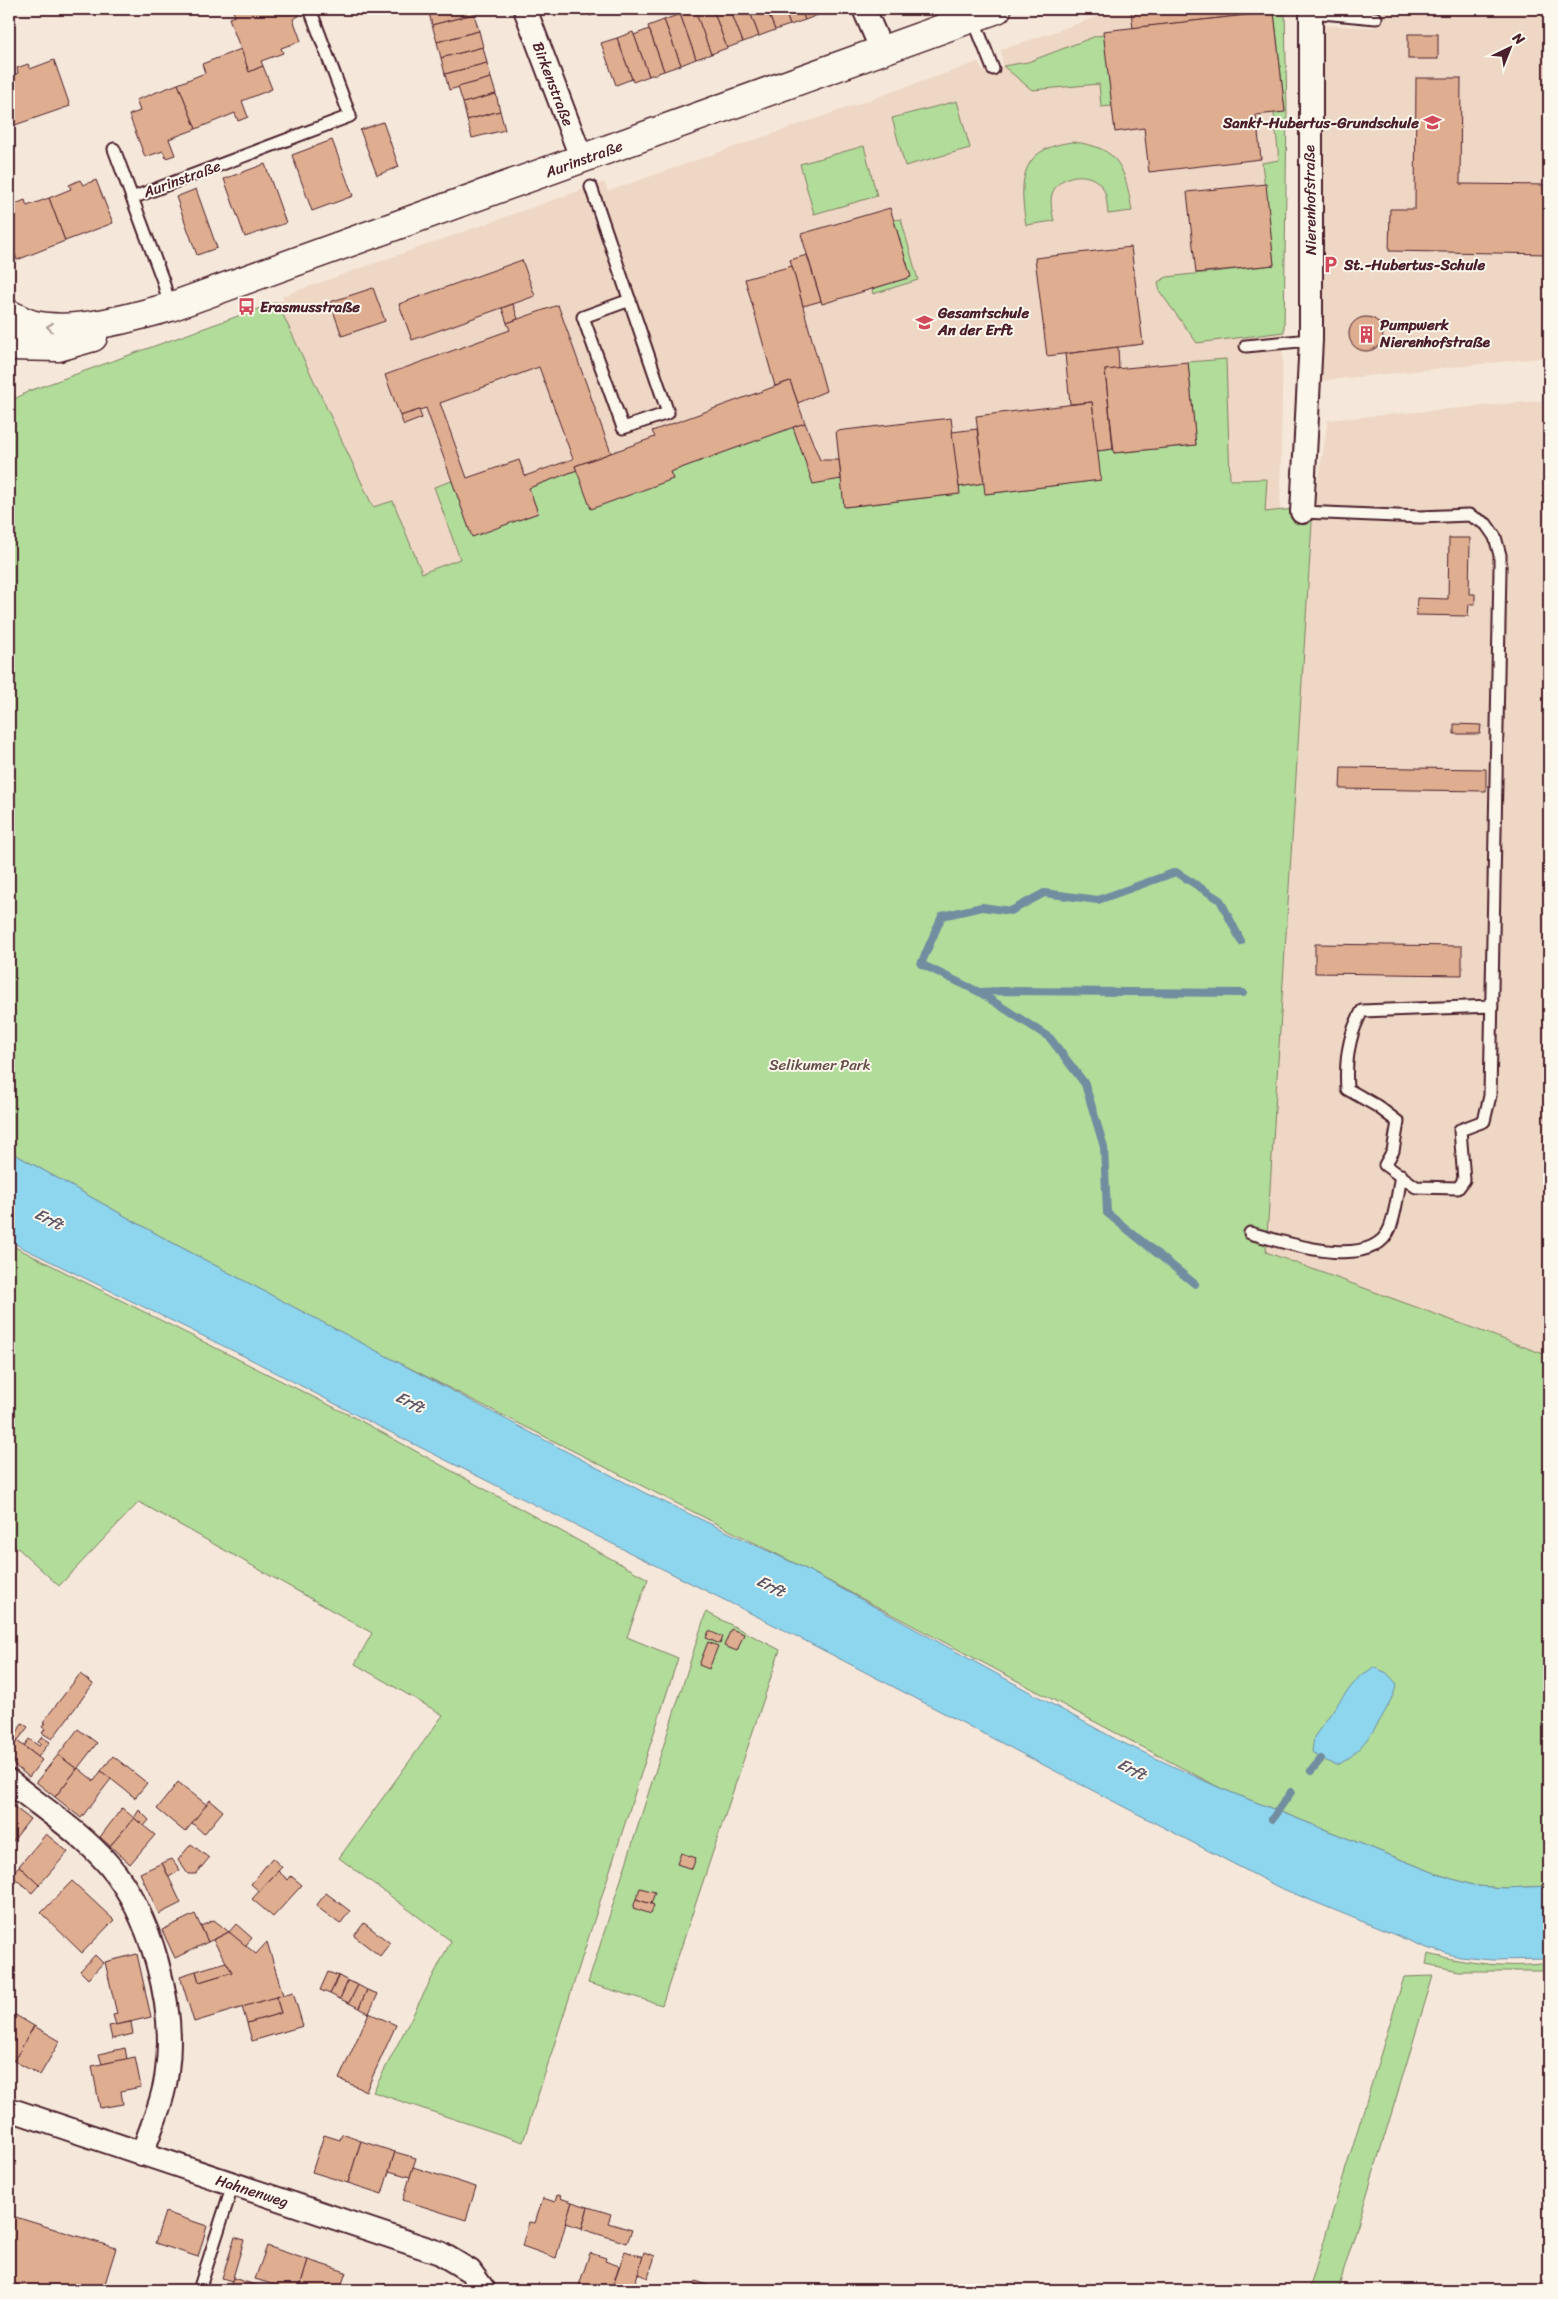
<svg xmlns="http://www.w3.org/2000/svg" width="1558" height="2299" font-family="Sriracha,sans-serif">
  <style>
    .built { fill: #eed7c4 }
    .green { fill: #b1dc9a; stroke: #7e7e62 }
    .water { fill: #8dd6ee; stroke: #728da0 }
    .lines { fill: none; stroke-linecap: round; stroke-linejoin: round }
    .stream { stroke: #728da0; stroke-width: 8 }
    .building { fill: #dfae91; stroke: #4a1f2b; fill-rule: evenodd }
    .service-casing { stroke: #4a1f2b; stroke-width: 15 }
    .minor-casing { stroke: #4a1f2b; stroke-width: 26 }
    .secondary-casing { stroke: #4a1f2b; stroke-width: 31 }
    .service { stroke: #fbf7ec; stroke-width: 11 }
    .minor { stroke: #fbf7ec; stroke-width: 22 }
    .secondary { stroke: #fbf7ec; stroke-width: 28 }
    .oneway { stroke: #ab9695 }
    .labels { text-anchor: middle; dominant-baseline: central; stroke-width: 4; stroke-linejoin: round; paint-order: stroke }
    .street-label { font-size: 15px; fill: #4a1f2b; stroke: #fbf7ec }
    .poi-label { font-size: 15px; font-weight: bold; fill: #4a1f2b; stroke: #fbf7ec; text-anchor: start }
    .park-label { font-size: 15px; fill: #644e47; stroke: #fbf7ec }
    .water-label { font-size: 16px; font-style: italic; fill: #5e5666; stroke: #fbf7ec }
  </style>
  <rect width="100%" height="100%" fill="#f5e8da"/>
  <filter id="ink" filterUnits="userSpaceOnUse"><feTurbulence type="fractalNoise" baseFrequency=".02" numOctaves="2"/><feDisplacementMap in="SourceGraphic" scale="10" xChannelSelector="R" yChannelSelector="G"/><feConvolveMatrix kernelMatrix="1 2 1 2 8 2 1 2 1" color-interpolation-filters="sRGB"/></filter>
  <g filter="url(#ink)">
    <g class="built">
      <polygon points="1120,9 1285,9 1287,112 1280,511 437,646 277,302 284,300 282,296 604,182 608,191 978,62 983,71 1003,66 1001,50"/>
      <polygon points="1377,9 1549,9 1549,357 1319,381 1319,25 1376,27"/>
      <polygon points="1549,400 1549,1356 1266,1252 1313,513 1328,420"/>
    </g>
    <g class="green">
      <polygon points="1245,9 1285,9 1287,112 1284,332 1197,343 1160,292 1158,282 1167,277 1274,265 1262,163 1279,160 1274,113 1285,111 1274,12 1246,15"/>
      <polygon points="1104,35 1112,106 1101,107 1099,84 1032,90 1003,66 1028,62 1096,36"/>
      <polygon points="957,101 970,148 905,166 892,118"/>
      <path d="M1073,142C1121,147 1125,170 1132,211L1108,214C1107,206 1107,195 1103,188C1091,169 1059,173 1052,194C1050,203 1052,212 1054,221L1026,225C1019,181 1019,148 1073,142Z"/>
      <polygon points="864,146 877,196 814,214 800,164"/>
      <polygon points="901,219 918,280 873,294 872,289 911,277 894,220"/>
      <polygon points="277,302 373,507 393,501 422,573 460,559 434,487 452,481 472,536 538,513 529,488 577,470 673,479 670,472 793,427 813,482 841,479 845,507 959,494 959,487 984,483 986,494 1100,480 1097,451 1113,449 1114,453 1196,445 1188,362 1226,359 1230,480 1267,479 1265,512 1313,507 1266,1252 1549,1356 1549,1886 1505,1888 1476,1886 1440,1875 1220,1788 802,1567 378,1352 171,1242 9,1151 9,402 29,391"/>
      <polygon points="9,1244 361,1421 648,1579 627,1637 678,1658 523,2142 373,2092 451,1941 339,1858 443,1715 355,1664 372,1633 139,1502 59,1586 9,1540 9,1350 15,1345 9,1341"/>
      <polygon points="706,1612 780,1650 662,2005 588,1983"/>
      <path d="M1428,1954C1468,1963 1509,1969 1549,1963V1971H1459L1426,1964Z"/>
      <polygon points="1433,1976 1338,2290 1309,2290 1404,1977"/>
    </g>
    <g class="water">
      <polygon points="9,1151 171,1242 645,1493 802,1567 1119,1741 1220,1788 1440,1875 1476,1886 1505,1888 1549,1886 1549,1959 1492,1960 1460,1957 1427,1948 1278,1887 792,1634 360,1417 256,1362 9,1241"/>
      <path d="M1374,1667L1387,1673L1397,1684C1389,1710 1362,1755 1337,1765L1321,1759L1312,1752L1314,1737L1341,1699L1359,1677Z"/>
    </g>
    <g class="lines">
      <g class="stream">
        <polyline points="1241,941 1220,900 1176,872 1098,900 1044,893 1011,911 982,907 942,916 921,964 979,992 1002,991 1243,993"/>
        <polyline points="979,992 1050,1038 1085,1084 1104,1147 1107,1213 1195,1284"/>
        <polyline points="1311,1771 1321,1759"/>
        <polyline points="1272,1819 1291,1792"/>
      </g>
    </g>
    <g class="building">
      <polygon points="232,9 279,9 280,13 296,9 299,16 293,19 301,41 281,48 283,53 261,61 263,66 249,72 229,18 235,16"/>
      <polygon points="428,9 473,9 474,14 432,25"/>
      <polygon points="587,9 607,9 590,16"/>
      <polygon points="695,9 711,54 696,59 680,14"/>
      <polygon points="708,9 713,9 727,48 711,54 696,13"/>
      <polygon points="713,9 730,9 743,42 727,48"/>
      <polygon points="730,9 749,9 759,36 743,42"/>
      <polygon points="749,9 767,9 775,30 759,36"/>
      <polygon points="767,9 784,9 790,25 775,30"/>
      <polygon points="784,9 801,9 805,20 790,25"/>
      <polygon points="801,9 821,9 823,13 805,20"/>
      <polygon points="1154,9 1245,9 1246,15 1133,28 1131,11"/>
      <polygon points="1274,12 1285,112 1256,115 1261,159 1149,172 1144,128 1115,132 1103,31"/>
      <polygon points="474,14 479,31 437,42 432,25"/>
      <polygon points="680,14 696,59 681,65 664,20"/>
      <polygon points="664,20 681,65 664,71 648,26"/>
      <polygon points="649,29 664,71 649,76 634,35"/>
      <polygon points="479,31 483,47 441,58 437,42"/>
      <polygon points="633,32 649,76 633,82 617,38"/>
      <rect x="1408" y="34" width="30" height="25"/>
      <polygon points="617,38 632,79 616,85 601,43"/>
      <polygon points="483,47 487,63 445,74 441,58"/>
      <polygon points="241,49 249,72 263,66 272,89 242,101 248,117 238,121 235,113 196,129 178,84 205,73 202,64"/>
      <polygon points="54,60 70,106 15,125 9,108 9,77 18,73 17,68 28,64 30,69"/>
      <polygon points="487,63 491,78 449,90 445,74"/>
      <polygon points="491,78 496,94 463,103 458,87"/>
      <polygon points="1416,78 1461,78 1460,184 1549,185 1549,254 1389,251 1390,209 1415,209"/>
      <polygon points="178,84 196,129 169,139 175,155 166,158 163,151 145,157 129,115 140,111 136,100"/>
      <polygon points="496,94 500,111 467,120 463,103"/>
      <polygon points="500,111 505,130 472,138 467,120"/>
      <polygon points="383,122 399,167 377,175 360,130"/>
      <polygon points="332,140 353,196 312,211 292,155"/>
      <polygon points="265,164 286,223 245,237 224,179"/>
      <polygon points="80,180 83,185 96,180 113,223 65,241 49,198 71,189 69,185"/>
      <polygon points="1266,184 1274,265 1196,273 1187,192"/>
      <polygon points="196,189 217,248 197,255 176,197"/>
      <polygon points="49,198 65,241 17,260 9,237 9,211 15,209 13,205 25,200 27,206"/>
      <polygon points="890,208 911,277 822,304 801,234"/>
      <polygon points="1131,247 1143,344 1047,356 1035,258"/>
      <polygon points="807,255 821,301 803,306 790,260"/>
      <polygon points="522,260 535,296 412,340 399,304"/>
      <polygon points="792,266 826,391 798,403 790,381 775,386 745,279"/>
      <polygon points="373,288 385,321 342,336 330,302"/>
      <polygon points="513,304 518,319 507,323 502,308"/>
      <path d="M558,305L611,453L575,466L577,470L529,488L538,513L472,537L426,408L400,416L385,375L510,330L507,323ZM539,367L573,459L525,476L519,460L467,478L440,403Z"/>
      <circle cx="1366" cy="334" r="17"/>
      <polygon points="1118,347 1119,369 1105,370 1113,449 1097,451 1092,402 1070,404 1065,354"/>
      <polygon points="1188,362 1196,445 1114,453 1105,370"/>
      <polygon points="790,381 805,423 670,472 673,479 591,509 575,466 655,437 652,431"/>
      <polygon points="1092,402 1101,480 985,494 976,416"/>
      <polygon points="419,410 422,418 404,425 400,416"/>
      <polygon points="951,418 960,494 844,507 836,431"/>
      <polygon points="805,423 820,460 839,460 841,479 813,484 793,427"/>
      <polygon points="977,429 984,483 959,487 952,432"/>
      <polygon points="1449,538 1470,538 1469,594 1475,594 1475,604 1469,604 1468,616 1416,615 1417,598 1448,599"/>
      <polygon points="1454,724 1481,725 1480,734 1454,734"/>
      <polygon points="1341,767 1486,769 1486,791 1340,789"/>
      <polygon points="1315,944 1462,946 1462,975 1315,973"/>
      <polygon points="731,1629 744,1634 737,1651 724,1646"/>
      <polygon points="709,1631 723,1637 720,1644 706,1638"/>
      <polygon points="708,1642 718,1646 709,1669 699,1665"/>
      <polygon points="80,1674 93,1684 52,1739 42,1733 45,1729 42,1727 45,1723 43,1722"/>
      <polygon points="22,1723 28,1727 9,1752 9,1729 16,1735"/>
      <polygon points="78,1729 97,1743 77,1769 58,1755"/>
      <polygon points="42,1737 50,1742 38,1757 24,1746 29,1739 39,1746 41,1744 38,1742"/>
      <polygon points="17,1741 42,1760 29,1777 9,1761 9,1752"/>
      <polygon points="58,1755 77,1769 55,1797 36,1782"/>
      <polygon points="113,1756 147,1783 135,1798 101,1771"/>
      <polygon points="78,1768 94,1781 101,1771 111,1779 81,1818 55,1797"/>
      <polygon points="178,1782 207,1805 185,1832 157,1809"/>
      <polygon points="210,1800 223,1811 204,1834 192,1823"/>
      <polygon points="9,1803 30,1819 9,1846"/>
      <polygon points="122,1808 134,1818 110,1846 100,1837"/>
      <polygon points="139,1810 149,1820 144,1826 134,1818"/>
      <polygon points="134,1818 155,1835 130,1864 110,1846"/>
      <polygon points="46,1834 68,1852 39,1885 19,1866"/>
      <polygon points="191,1844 209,1858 196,1874 188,1874 178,1860"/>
      <polygon points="681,1853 696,1858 692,1869 677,1864"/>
      <polygon points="272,1858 282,1867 259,1891 251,1884"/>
      <polygon points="172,1859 180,1870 169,1877 162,1863"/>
      <polygon points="162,1863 181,1903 159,1914 140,1873"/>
      <polygon points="19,1866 39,1885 32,1893 11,1875"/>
      <polygon points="278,1871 288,1880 291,1876 302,1885 273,1917 252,1899"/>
      <polygon points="72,1881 114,1920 82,1953 41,1913"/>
      <polygon points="640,1888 655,1892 651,1904 636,1899"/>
      <polygon points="326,1893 350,1911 340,1924 316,1906"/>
      <polygon points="636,1899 654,1905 651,1914 633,1908"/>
      <polygon points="195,1914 208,1942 175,1958 162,1930"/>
      <polygon points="214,1920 229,1932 208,1942 201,1926"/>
      <polygon points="364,1923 390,1943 380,1956 354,1936"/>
      <polygon points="236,1924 252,1938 245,1946 229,1932"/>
      <polygon points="229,1932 256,1954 267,1942 283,1995 194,2022 180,1976 196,1971 199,1982 232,1972 213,1940"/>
      <polygon points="137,1954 151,2017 116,2025 113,2015 117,2014 105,1962"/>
      <polygon points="95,1955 103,1963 88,1979 80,1971"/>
      <polygon points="226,1962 232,1972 199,1982 196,1971"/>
      <polygon points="328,1972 339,1976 330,1994 320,1990"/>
      <polygon points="339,1976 348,1981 340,1999 330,1994"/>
      <polygon points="348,1981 358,1985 349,2003 340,1999"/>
      <polygon points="358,1985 367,1990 359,2008 349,2003"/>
      <polygon points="367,1990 378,1994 369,2013 359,2008"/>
      <polygon points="293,1992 303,2026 252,2041 247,2023 281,2013 276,1997"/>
      <polygon points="276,1997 281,2013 247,2023 242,2007"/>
      <polygon points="12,2013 34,2026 14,2061 9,2057 9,2020"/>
      <polygon points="369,2013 396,2025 366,2091 339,2079"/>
      <polygon points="131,2022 133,2034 112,2039 109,2026"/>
      <polygon points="34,2026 60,2041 40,2075 14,2061"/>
      <polygon points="125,2048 127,2059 102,2064 99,2054"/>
      <polygon points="135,2057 141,2087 121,2091 123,2104 100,2108 92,2066"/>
      <polygon points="342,2134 361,2141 348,2183 312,2172 324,2135 340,2140"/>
      <polygon points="361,2141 395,2152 382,2194 348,2183"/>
      <polygon points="395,2152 416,2158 410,2177 389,2171"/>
      <polygon points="413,2167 476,2187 466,2220 403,2200"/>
      <polygon points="557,2195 561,2196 560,2198 572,2202 556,2258 522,2246 529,2222 535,2223 543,2198 555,2202"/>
      <polygon points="572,2202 588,2207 582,2228 565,2223"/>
      <polygon points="588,2207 611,2214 608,2223 632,2230 627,2243 582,2229"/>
      <polygon points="165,2212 207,2226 198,2257 155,2243"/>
      <polygon points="9,2215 116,2248 103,2290 35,2290 9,2282"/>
      <polygon points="235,2237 244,2240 232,2281 222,2278"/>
      <polygon points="267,2246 308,2260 299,2290 276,2290 278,2286 255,2279"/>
      <polygon points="625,2251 643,2257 633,2290 611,2290"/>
      <polygon points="644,2252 655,2256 648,2278 638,2274"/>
      <polygon points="590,2253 606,2258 605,2261 619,2266 611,2290 594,2290 579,2285"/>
      <polygon points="308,2260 346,2272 340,2290 299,2290"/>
      <polygon points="233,2278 259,2286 258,2290 229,2290"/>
      <polygon points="696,2281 715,2288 714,2290 693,2290"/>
      <polygon points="383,2284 402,2290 380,2290"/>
    </g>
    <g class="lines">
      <defs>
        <g id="service">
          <polyline points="1311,12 1376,18"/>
          <polyline points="973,18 993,69"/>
          <polyline points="114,149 163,281 170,307"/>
          <polyline points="591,187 668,413 623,428 583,317 630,300"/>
          <polyline points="132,198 350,116 310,9"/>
          <polyline points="1246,346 1311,340"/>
          <path d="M1302,512L1420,517L1469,515L1486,524L1495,537L1500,555V569L1490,1096L1484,1121L1460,1130L1464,1180L1458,1188L1416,1187L1385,1165L1393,1151L1398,1122L1377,1106L1347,1089C1345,1062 1349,1034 1362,1011L1492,1006"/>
          <path d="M1250,1233C1283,1242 1372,1273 1390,1228C1396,1212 1398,1192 1401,1175"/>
          <polyline points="199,2290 233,2184"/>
        </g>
        <g id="minor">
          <polyline points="525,9 582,160"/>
          <polyline points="864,9 882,51"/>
          <polyline points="1302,512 1311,340 1311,9"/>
          <path d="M9,1781C42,1808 80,1832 108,1864C151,1914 176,2006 167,2071C164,2100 151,2127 142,2154"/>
          <polyline points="9,2109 440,2253 470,2271 484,2290"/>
        </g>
        <g id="secondary">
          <path d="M9,314C17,318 25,323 34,325C74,334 131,318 170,307L997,9"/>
          <polyline points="9,346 58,347 93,337"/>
        </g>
      </defs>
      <use href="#service" class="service-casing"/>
      <use href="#minor" class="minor-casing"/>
      <use href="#secondary" class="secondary-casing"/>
      <use href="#service" class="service"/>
      <use href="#minor" class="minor"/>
      <use href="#secondary" class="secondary"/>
    </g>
    <defs><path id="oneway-chevron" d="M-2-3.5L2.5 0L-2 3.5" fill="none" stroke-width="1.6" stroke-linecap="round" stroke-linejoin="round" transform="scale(1.25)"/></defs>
    <use class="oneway" href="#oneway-chevron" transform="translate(50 327) rotate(-173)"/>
  </g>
  <defs>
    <symbol id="school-bare" viewBox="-9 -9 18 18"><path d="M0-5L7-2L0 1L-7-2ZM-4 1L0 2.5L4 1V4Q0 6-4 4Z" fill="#d1495b" stroke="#fbf7ec" stroke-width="2.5" paint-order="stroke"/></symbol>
    <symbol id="parking-bare" viewBox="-9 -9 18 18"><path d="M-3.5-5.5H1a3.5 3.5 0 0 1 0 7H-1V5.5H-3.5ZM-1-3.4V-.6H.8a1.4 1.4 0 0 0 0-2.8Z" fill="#d1495b" stroke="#fbf7ec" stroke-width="2.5" paint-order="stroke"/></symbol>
    <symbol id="bus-bare" viewBox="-9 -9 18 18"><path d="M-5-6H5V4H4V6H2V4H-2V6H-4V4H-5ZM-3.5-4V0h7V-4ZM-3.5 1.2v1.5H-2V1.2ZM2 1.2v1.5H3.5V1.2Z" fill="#d1495b" stroke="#fbf7ec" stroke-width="2.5" paint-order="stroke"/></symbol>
    <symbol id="building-bare" viewBox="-9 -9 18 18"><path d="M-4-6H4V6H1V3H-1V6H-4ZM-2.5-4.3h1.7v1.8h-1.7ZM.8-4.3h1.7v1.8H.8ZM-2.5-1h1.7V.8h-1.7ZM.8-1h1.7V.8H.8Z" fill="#d1495b" stroke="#fbf7ec" stroke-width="2.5" paint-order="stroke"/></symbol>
  </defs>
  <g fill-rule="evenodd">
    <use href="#school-bare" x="1420" y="110" width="25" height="25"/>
    <use href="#parking-bare" x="1318" y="252" width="25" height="25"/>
    <use href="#bus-bare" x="234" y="294" width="25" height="25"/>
    <use href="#school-bare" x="912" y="310" width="25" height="25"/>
    <use href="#building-bare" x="1354" y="322" width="25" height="25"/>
  </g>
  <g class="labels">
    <g class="street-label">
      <text transform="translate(553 84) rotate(69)">Birkenstraße</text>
      <text transform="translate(584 159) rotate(-20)">Aurinstraße</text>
      <text transform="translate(182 179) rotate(-20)">Aurinstraße</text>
      <text transform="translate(1310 200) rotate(-91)">Nierenhofstraße</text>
      <text transform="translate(252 2191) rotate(18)">Hahnenweg</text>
    </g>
    <g class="poi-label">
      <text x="1419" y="123" text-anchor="end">Sankt-Hubertus-Grundschule</text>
      <text x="1344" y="265">St.-Hubertus-Schule</text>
      <text x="260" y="307">Erasmusstraße</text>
      <text x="938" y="313">Gesamtschule<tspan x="938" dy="17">An der Erft</tspan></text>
      <text x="1380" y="325">Pumpwerk<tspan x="1380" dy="17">Nierenhofstraße</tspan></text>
    </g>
    <g class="park-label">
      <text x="820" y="1065">Selikumer Park</text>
    </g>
    <g class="water-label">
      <text transform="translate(49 1219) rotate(27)">Erft</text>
      <text transform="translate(410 1402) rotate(27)">Erft</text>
      <text transform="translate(771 1586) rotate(27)">Erft</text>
      <text transform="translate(1132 1769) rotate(27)">Erft</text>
    </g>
  </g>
  <rect width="1558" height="2299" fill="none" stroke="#fbf7ec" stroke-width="30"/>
  <rect x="15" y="15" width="1528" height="2269" fill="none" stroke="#4a1f2b" stroke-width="2" filter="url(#ink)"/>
  <g transform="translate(1510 48) rotate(43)" stroke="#fbf7ec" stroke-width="4" paint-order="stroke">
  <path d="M0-4L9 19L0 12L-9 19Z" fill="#4a1f2b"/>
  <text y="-8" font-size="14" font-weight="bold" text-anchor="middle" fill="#4a1f2b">N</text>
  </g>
</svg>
